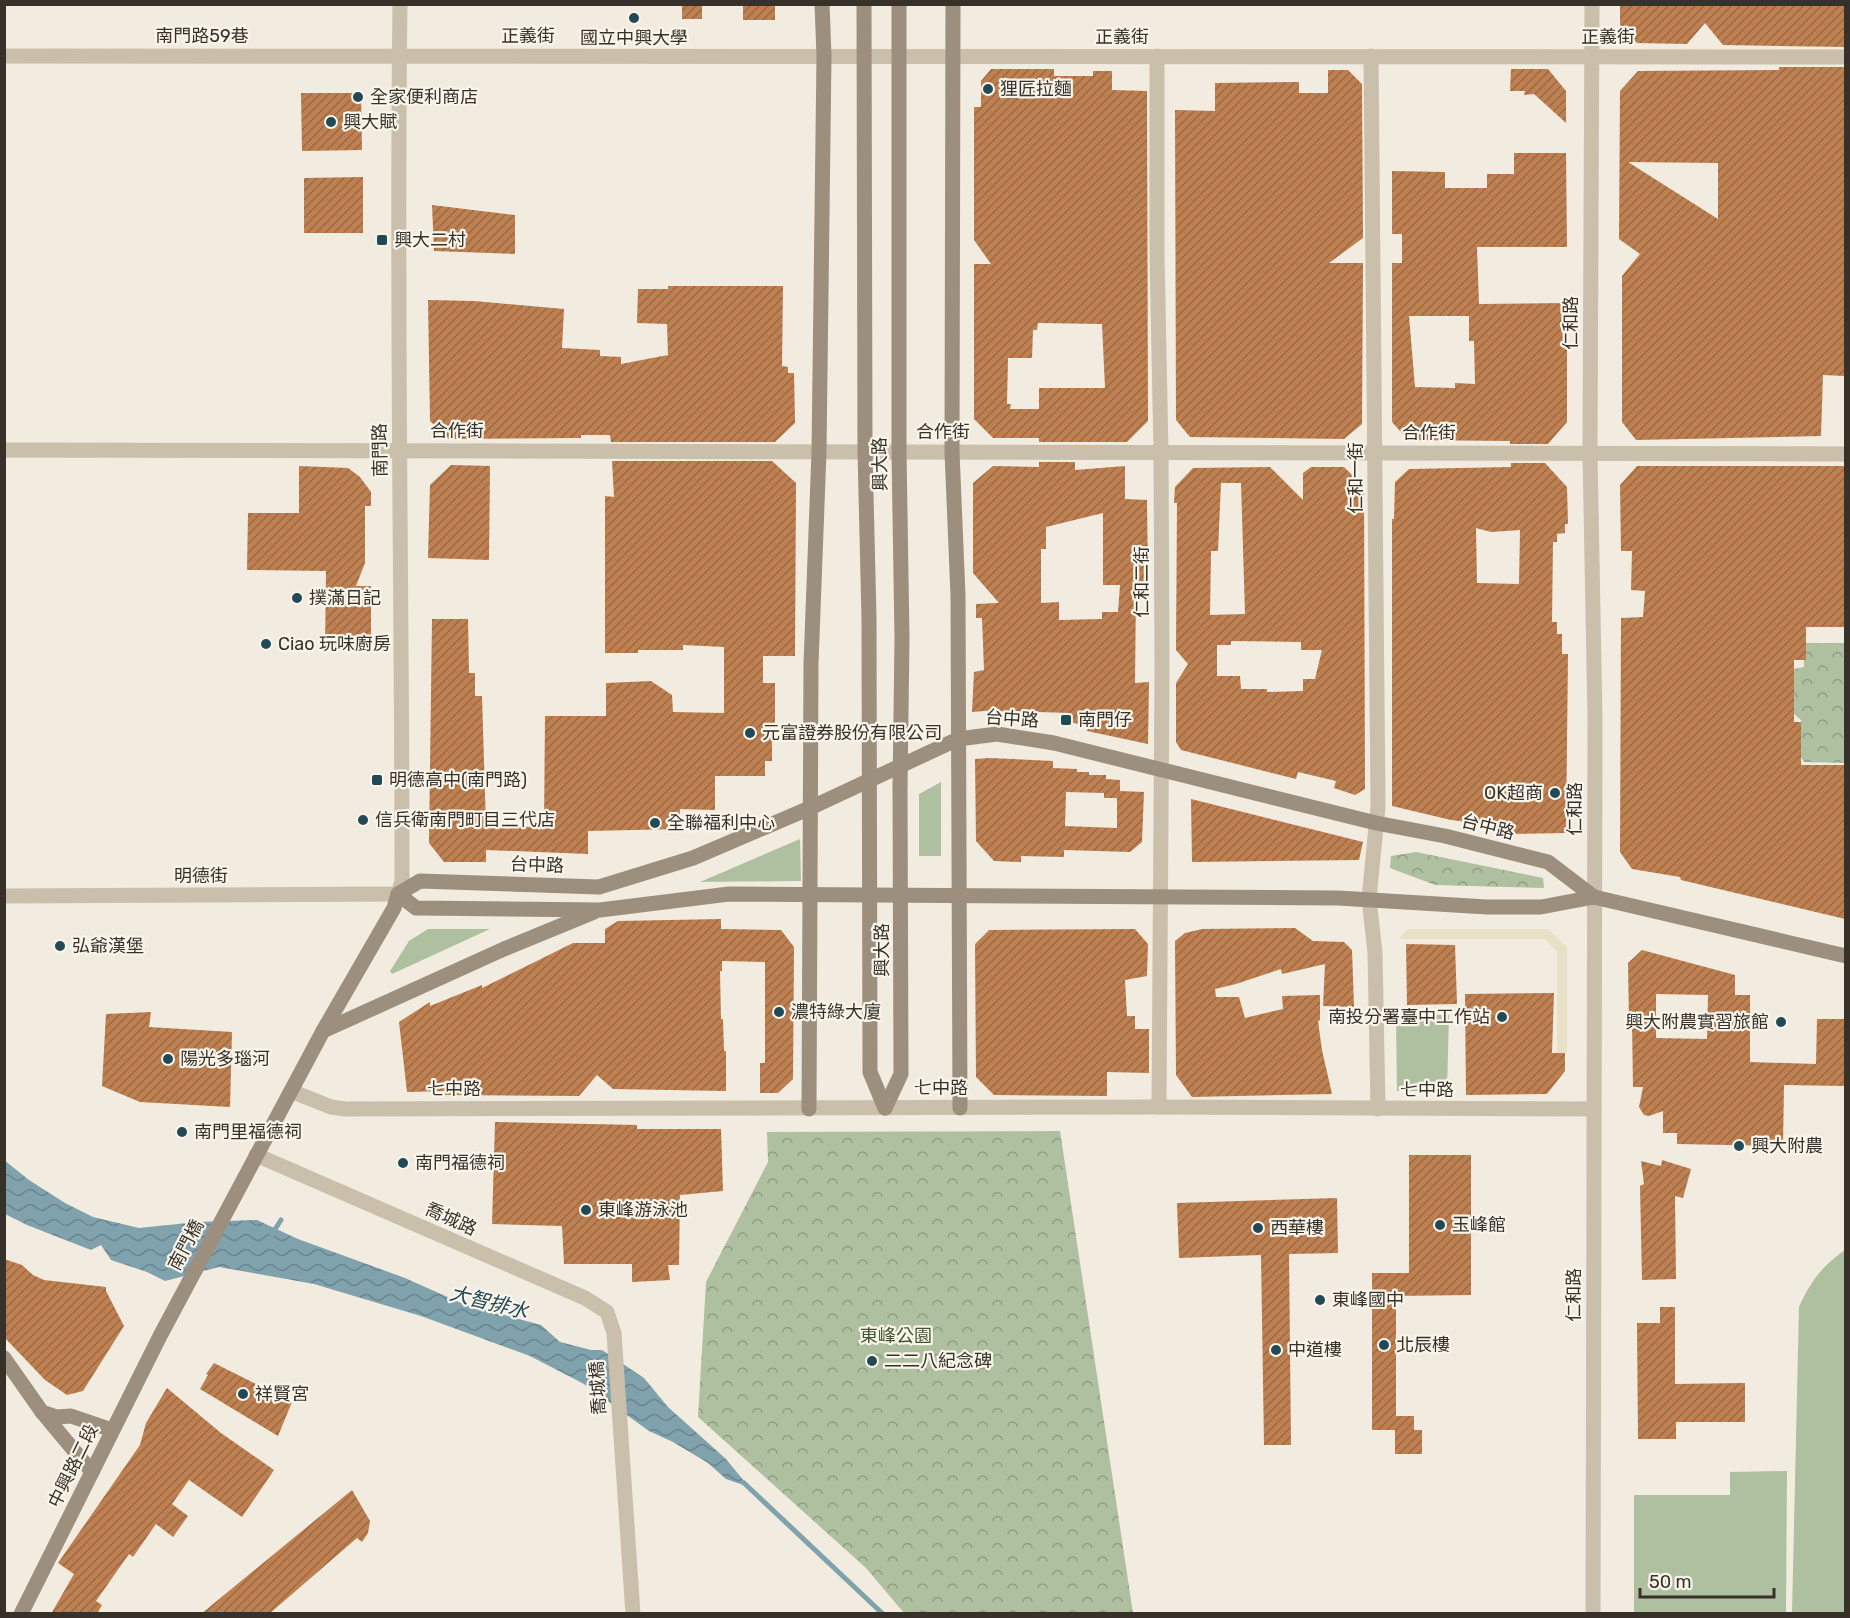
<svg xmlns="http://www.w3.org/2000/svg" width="1850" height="1618" font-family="Rubik,'Noto Sans TC',sans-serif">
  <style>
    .grass { fill: #afc0a0 }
    .forest { fill: url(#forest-crowns) }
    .plaza { fill: #e8e0c7 }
    .water { fill: url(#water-waves) }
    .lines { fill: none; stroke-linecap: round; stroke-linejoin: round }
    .stream { stroke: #80a2ad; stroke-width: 5 }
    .building { fill: url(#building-hatch); fill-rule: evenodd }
    .street { stroke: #c9bfab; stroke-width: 15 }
    .secondary { stroke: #9d8f7d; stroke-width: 15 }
    .poi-dot { fill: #224956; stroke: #f9f5eb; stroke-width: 2 }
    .labels { text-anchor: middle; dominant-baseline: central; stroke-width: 4.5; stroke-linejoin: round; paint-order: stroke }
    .street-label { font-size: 18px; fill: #37312a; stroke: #f9f5eb }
    .poi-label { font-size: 18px; fill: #37312a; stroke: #f9f5eb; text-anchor: start }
    .park-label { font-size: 18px; fill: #3f542f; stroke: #f9f5eb }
    .water-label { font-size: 20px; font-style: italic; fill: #224956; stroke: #f9f5eb }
  </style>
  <defs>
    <pattern id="forest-crowns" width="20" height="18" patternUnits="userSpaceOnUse" patternTransform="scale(1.5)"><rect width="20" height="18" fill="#afc0a0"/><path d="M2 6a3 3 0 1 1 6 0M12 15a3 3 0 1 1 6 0" fill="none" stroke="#8f9d83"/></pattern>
    <pattern id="water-waves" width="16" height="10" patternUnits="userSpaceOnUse" patternTransform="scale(1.5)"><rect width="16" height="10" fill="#80a2ad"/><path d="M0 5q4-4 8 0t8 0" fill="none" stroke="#6a858d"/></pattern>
    <pattern id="building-hatch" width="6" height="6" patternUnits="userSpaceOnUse" patternTransform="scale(1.5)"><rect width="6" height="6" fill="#be8050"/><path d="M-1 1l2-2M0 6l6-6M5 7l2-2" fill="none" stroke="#9b6943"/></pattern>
  </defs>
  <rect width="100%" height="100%" fill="#f1ecdf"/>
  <g class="grass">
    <polygon points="941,782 941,856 919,856 919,794"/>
    <polygon points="800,839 801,881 700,882"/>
    <polygon points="428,929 490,929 392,974 390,971 409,941"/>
    <polygon points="1396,1015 1449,1015 1447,1091 1397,1091"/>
    <path d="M1845,1250V1613H1792L1799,1307C1810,1282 1823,1265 1845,1250Z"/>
    <polygon points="1787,1471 1786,1613 1634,1613 1634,1495 1730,1495 1730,1472"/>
  </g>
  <g class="forest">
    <polygon points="1806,643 1845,643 1845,763 1804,762 1801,757 1801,720 1794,714 1794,669 1804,667 1804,660 1806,659"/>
    <polygon points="1416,852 1543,878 1544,888 1435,885 1390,868 1391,856"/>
    <polygon points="1060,1131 1133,1613 904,1613 866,1568 698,1417 706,1282 768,1162 767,1132"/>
  </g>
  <polygon class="plaza" points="1408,929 1548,929 1567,947 1567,1053 1557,1053 1557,952 1545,939 1399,939"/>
  <polygon class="water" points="4,1160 29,1180 65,1203 93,1217 139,1228 197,1222 257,1220 298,1239 405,1278 461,1303 541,1325 560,1342 591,1350 602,1350 644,1378 668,1407 726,1459 749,1487 726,1479 708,1463 673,1442 649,1431 584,1384 530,1356 421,1316 314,1284 219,1267 165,1281 147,1272 111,1260 101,1245 91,1250 27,1225 5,1214"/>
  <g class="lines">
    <g class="stream">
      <polyline points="272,1234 281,1220"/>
      <polyline points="744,1483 883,1614"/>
    </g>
  </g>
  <g class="building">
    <rect x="682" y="4" width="20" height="15"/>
    <rect x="743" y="4" width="32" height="16"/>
    <polygon points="1620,4 1845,4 1845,47 1723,45 1705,23 1687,44 1637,43 1620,26"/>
    <path d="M1779,67H1845V376L1823,375L1821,436L1636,440L1622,422V276L1640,254L1619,239L1620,91L1638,71L1779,70ZM1628,162L1718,163V219Z"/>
    <path d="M991,69H1054V76H1093V71H1112V90L1147,91L1148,421L1127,442H1039V438H993L974,419V264H991L974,240V107H981V81ZM1038,323L1102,324L1105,388H1039V409H1010L1011,404H1007L1008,358H1032L1033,330H1037Z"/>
    <polygon points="1511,69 1548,69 1566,91 1566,123 1534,94 1524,95 1525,91 1510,91"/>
    <polygon points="1328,70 1348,70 1362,84 1363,238 1329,263 1363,263 1362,424 1344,439 1190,437 1176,420 1175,110 1215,111 1215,83 1299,82 1299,93 1328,93"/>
    <polygon points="301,93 361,93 362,150 302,151"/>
    <path d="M1514,153H1566L1567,247H1477L1479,304L1567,303V422L1548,444H1510V441L1408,440L1392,422V263H1402V234H1392V171L1445,172V188H1487V174H1514ZM1409,316H1469V341H1474L1475,384L1455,383V388L1415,387Z"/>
    <polygon points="363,177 363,233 304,233 304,178"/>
    <polygon points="432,205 515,215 515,254 434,251"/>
    <polygon points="668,286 783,286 782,366 788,367 788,373 794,373 795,423 775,442 611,442 610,435 581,435 581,438 449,439 430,421 428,300 474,301 564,309 562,348 600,350 600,356 621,357 621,364 668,355 667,324 637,323 638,289 668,289"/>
    <polygon points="612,461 772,461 796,483 795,656 763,656 763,683 775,683 775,742 772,742 772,761 765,761 765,776 715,776 715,810 680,809 679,829 588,831 588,854 486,850 486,862 444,862 429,843 432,619 468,619 469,673 475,673 475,696 482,696 486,826 544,827 545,716 606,716 606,683 651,681 672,695 673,712 724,713 724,647 683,645 683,650 638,650 638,653 605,653 605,496 614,497"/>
    <path d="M1039,462H1075V470L1125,466V499L1147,500L1148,577L1136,589L1135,683L1149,682L1148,744L1087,731L1088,726L1069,722V713L1039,712L1036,718L996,710L972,712L974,672L984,670L982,618H976V604L999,603L973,573V483L993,466L1039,467ZM1103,513V585H1120L1118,612H1102V619L1059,620V602L1041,603V549H1046V527Z"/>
    <path d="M1511,463H1545L1567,487L1568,524H1565V533L1557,534V542H1553L1552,622H1557V634H1562V654H1568L1566,833L1510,834L1495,830V825L1451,820L1392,806V519H1394L1395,482L1409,469L1511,467ZM1476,528L1491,532L1520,530L1519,584L1477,583Z"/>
    <polygon points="451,465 490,466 489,560 428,558 430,485"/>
    <polygon points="299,466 348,468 360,477 371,492 371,506 365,506 365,563 356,586 371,586 371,650 325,650 326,571 247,570 248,513 299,513"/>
    <polygon points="1637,466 1845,466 1845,627 1806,627 1806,660 1794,660 1794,722 1801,722 1801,765 1845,765 1845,919 1681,880 1680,877 1632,869 1620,852 1621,618 1643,617 1645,591 1631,590 1632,551 1621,551 1620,485"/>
    <path d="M1270,467L1303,500V473L1311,467H1344L1364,487L1365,789L1355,795L1334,788L1336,781L1298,772L1296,779L1181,750L1176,742V683L1188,664L1176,650L1177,503H1174L1175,487L1193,468ZM1221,483H1241L1245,614L1210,615L1211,551H1218ZM1231,641L1301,642V650H1322L1315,679H1303V691L1267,692V689H1241L1240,676H1217V645H1231Z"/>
    <path d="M990,758L1053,761V768L1077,769V772H1089V775H1106V779L1120,780V791L1144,792L1142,842L1130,852L1064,850V857L1021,856V862L994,861L976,841L975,759ZM1066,792L1104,793V798H1117V828L1065,826Z"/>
    <polygon points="1191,799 1363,842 1359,860 1192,862"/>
    <polygon points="721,919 721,929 781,930 794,947 793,1079 778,1093 760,1093 760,1063 765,1063 765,962 722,961 722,971 720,971 721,1019 723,1019 724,1051 726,1051 726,1091 613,1089 597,1075 579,1096 445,1095 445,1091 407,1092 399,1022 430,1002 430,1006 482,985 482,988 573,943 605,943 605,929 618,921"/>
    <polygon points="1295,928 1313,941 1344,942 1352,950 1354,1007 1323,1006 1325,964 1282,974 1281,969 1236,984 1215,989 1216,997 1239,997 1245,1018 1283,1009 1282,996 1320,995 1320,1020 1318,1021 1322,1050 1332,1094 1192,1097 1176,1075 1175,941 1185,933 1202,929"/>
    <polygon points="1135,929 1148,944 1147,976 1125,980 1127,1016 1135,1016 1135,1029 1149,1029 1149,1073 1107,1072 1107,1096 994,1095 976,1077 975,944 989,930"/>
    <polygon points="1406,944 1455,945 1457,1004 1407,1005"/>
    <path d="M1642,950L1735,975V995H1750V1062L1816,1064L1817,1019H1845V1086L1784,1085L1783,1146L1677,1144V1133H1663V1111L1649,1116L1644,1115L1639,1107L1643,1087H1633L1632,1022H1629L1628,963ZM1656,994L1708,995L1707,1039L1656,1038Z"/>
    <polygon points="1554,993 1552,1053 1565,1053 1565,1071 1547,1094 1466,1095 1465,994"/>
    <polygon points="151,1012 149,1027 232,1032 230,1107 140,1102 102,1086 106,1014"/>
    <polygon points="495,1122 637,1125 637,1129 721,1129 723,1191 680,1195 679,1265 668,1265 670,1280 632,1282 632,1264 564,1264 562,1226 492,1224"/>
    <polygon points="1409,1155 1471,1155 1471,1295 1396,1296 1396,1416 1414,1416 1414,1430 1422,1430 1422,1454 1395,1454 1395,1430 1372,1430 1372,1273 1409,1273"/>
    <polygon points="1662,1160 1691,1169 1683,1198 1675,1196 1676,1279 1642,1280 1640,1186 1644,1184 1641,1161 1661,1166"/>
    <polygon points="1337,1198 1338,1253 1289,1254 1291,1445 1264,1445 1261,1255 1179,1258 1177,1203"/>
    <polygon points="4,1259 22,1265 33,1275 44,1280 106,1287 106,1291 124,1326 83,1391 67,1395 45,1380 4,1337"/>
    <polygon points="1660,1307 1675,1307 1675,1384 1745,1383 1745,1422 1676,1422 1676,1439 1638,1439 1637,1323 1660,1323"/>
    <polygon points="214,1363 292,1402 278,1436 200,1389 208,1375 206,1374"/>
    <polygon points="167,1388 221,1433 274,1470 242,1517 189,1480 172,1504 188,1516 173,1537 156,1524 133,1557 129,1554 96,1601 102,1605 97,1614 51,1614 74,1574 58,1563 140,1445 146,1423"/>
    <polygon points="352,1490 370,1521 368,1533 362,1542 357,1538 269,1614 201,1614"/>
  </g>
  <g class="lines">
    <g class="street">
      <polyline points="1592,4 1590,453 1595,720 1593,1614"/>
      <polyline points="4,56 1846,57"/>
      <polyline points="1157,56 1157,254 1161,452 1162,668 1159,1107"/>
      <polyline points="1371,56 1378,806 1369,899 1375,952 1378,1109"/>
      <polyline points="4,450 1846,454"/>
      <path d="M4,896L398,894L402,881C402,589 396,297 400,4"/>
      <polyline points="291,1091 331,1107 345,1109 1159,1107 1594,1109"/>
      <polyline points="256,1155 585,1298 607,1312 614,1333 633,1614"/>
    </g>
    <g class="secondary">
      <polyline points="864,4 865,452 869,618 870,1072 885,1108"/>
      <polyline points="953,4 952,452 958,595 960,1108"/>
      <polyline points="398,894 416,908 600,910 729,894 1338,898 1487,907 1541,907 1594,897 1846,956"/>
      <polyline points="323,1031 504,949 594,912"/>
      <polyline points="885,1108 901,1074 900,789 902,638 899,452 899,4"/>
      <polyline points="809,1109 811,664 819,452 824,56 822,4"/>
      <polyline points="4,1358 42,1412 92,1472"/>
      <polyline points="42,1412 57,1417 71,1416 112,1430"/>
      <polyline points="21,1614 160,1336 323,1031 394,908 398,894 420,881 599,887 693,858 810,808 958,739 997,734 1054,743 1376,823 1445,836 1548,862 1594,897"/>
    </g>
  </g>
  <g class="poi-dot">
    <circle cx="634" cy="18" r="6"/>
    <circle cx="988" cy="89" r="6"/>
    <circle cx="358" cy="97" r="6"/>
    <circle cx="331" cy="122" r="6"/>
    <rect x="376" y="234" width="12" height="12" rx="3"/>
    <circle cx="297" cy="598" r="6"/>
    <circle cx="266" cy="644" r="6"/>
    <rect x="1060" y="714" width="12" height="12" rx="3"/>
    <circle cx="750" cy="733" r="6"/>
    <rect x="371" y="774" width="12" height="12" rx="3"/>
    <circle cx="1555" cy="793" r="6"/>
    <circle cx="363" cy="820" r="6"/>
    <circle cx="655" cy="823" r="6"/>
    <circle cx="60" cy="946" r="6"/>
    <circle cx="779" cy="1012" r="6"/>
    <circle cx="1502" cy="1017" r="6"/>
    <circle cx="1781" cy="1022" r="6"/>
    <circle cx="168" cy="1059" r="6"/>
    <circle cx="182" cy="1132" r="6"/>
    <circle cx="1739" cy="1146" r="6"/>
    <circle cx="403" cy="1163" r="6"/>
    <circle cx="586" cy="1210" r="6"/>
    <circle cx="1440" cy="1225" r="6"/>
    <circle cx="1258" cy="1228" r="6"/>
    <circle cx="1320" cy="1300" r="6"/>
    <circle cx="1384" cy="1345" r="6"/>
    <circle cx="1276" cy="1350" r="6"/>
    <circle cx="872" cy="1361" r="6"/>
    <circle cx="243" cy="1394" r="6"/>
  </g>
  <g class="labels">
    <g class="street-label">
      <text x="202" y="36">南門路59巷</text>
      <text x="528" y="36">正義街</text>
      <text x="1122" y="37">正義街</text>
      <text x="1608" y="37">正義街</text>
      <text transform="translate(1571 323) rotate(-90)">仁和路</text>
      <text x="457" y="431">合作街</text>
      <text x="943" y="432">合作街</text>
      <text x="1429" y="433">合作街</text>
      <text transform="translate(380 450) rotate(-91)">南門路</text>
      <text transform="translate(880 464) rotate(-91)">興大路</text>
      <text transform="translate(1356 478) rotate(-90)">仁和一街</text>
      <text transform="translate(1142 582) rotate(-90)">仁和二街</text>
      <text transform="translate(1012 719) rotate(4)">台中路</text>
      <text transform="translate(1575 809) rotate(-90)">仁和路</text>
      <text transform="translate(1488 827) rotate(14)">台中路</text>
      <text transform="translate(537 865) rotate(2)">台中路</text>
      <text x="201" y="876">明德街</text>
      <text transform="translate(882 950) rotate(-90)">興大路</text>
      <text x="941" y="1088">七中路</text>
      <text x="454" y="1089">七中路</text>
      <text x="1427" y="1090">七中路</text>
      <text transform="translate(451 1219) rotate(24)">喬城路</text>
      <text transform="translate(186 1245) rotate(-62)">南門橋</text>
      <text transform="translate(1574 1295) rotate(-90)">仁和路</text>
      <text transform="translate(598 1388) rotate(-93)">喬城橋</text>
      <text transform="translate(73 1466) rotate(-64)">中興路二段</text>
    </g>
    <g class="poi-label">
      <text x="634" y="38" text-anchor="middle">國立中興大學</text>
      <text x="1000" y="89">狸匠拉麵</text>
      <text x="370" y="97">全家便利商店</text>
      <text x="343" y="122">興大賦</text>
      <text x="394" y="240">興大二村</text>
      <text x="309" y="598">撲滿日記</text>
      <text x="278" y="644">Ciao 玩味廚房</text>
      <text x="1078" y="720">南門仔</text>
      <text x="762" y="733">元富證券股份有限公司</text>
      <text x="389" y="780">明德高中(南門路)</text>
      <text x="1543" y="793" text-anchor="end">OK超商</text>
      <text x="375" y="820">信兵衛南門町目三代店</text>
      <text x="667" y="823">全聯福利中心</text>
      <text x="72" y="946">弘爺漢堡</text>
      <text x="791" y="1012">濃特綠大廈</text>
      <text x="1490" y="1017" text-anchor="end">南投分署臺中工作站</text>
      <text x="1769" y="1022" text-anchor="end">興大附農實習旅館</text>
      <text x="180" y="1059">陽光多瑙河</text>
      <text x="194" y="1132">南門里福德祠</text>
      <text x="1751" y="1146">興大附農</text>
      <text x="415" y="1163">南門福德祠</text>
      <text x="598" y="1210">東峰游泳池</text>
      <text x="1452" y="1225">玉峰館</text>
      <text x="1270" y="1228">西華樓</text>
      <text x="1332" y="1300">東峰國中</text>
      <text x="1396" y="1345">北辰樓</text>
      <text x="1288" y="1350">中道樓</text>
      <text x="884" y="1361">二二八紀念碑</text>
      <text x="255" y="1394">祥賢宮</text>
    </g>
    <g class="park-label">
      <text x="896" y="1336">東峰公園</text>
    </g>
    <g class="water-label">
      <text transform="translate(489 1302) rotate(14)">大智排水</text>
    </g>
  </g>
  <rect width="1850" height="1618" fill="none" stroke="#37312a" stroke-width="12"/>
  <path d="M1640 1588v9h134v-9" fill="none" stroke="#37312a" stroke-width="3"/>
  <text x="1649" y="1588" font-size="18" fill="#37312a" stroke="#f9f5eb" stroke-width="4.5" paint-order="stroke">50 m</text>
</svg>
